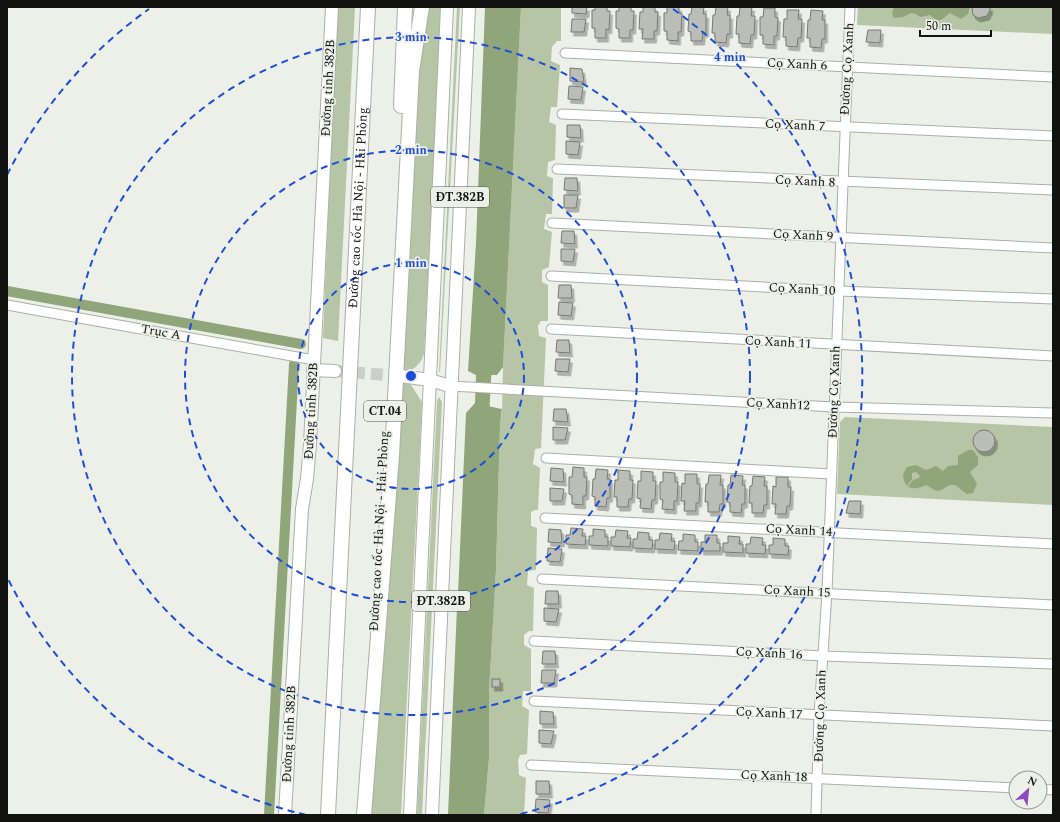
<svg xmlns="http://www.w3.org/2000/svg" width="1060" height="822" font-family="Spectral,serif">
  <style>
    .green { fill: #b5c5a5 }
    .water { fill: #90a57a }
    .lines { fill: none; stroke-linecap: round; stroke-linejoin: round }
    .canal { stroke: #90a57a; stroke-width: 10 }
    .building { fill: #babeb7; stroke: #757972; filter: url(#shadow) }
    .major-tunnel { stroke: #cccfc9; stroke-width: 12; stroke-dasharray: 12 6; stroke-linecap: butt }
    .minor-casing { stroke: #acafa9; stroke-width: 11 }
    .major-casing { stroke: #acafa9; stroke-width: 14 }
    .highway-casing { stroke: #acafa9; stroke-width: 16 }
    .minor { stroke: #fff; stroke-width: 9 }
    .major { stroke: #fff; stroke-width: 12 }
    .highway { stroke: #fff; stroke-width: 14 }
    .ring { fill: none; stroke: #1d4ed8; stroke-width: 2; stroke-dasharray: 7 5 }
    .labels { text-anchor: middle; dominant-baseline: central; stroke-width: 3.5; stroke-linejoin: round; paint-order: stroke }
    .shield { fill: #edf0e9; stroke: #545552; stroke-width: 1 }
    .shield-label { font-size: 12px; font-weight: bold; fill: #121311 }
    .street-label { font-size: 13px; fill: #121311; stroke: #edf0e9 }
    .centre { fill: #1d4ed8; stroke: #edf0e9; stroke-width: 2 }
    .ring-label { font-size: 12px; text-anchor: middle; font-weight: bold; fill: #1d4ed8; stroke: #edf0e9; stroke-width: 3.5; stroke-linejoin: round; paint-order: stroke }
  </style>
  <defs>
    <filter id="shadow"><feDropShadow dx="2.5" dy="4" stdDeviation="0" flood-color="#0004"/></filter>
  </defs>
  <rect width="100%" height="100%" fill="#edf0e9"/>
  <g class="green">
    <polygon points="337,7 355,7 338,341 323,338"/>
    <path d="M429,7H442L424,354C420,366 412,371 400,374L415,96Z"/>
    <polygon points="457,7 460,7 440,372 439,372"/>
    <polygon points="521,7 561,7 561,41 557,41 552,47 551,61 560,65 557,107 551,107 549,122 556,125 555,160 548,162 547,176 553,178 552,214 546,214 544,229 552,232 549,267 542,270 542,282 548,285 548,321 541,321 538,326 539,336 546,338 541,448 535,449 533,464 540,468 538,510 535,510 531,512 531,526 537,528 536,570 528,571 527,585 534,588 533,631 529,631 524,635 524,645 531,649 531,691 523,691 522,706 529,710 527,754 520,755 518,760 519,775 526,778 524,815 484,815 489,758 489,692 496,570 500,425 502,413 503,367"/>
    <polygon points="858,7 1053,7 1053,34 857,25"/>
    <polygon points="400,379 411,385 422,402 401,815 371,815"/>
    <polygon points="439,397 442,402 422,815 417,815 437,401"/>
    <polygon points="845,417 1053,427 1053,505 837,494 840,422"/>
  </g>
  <g class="water">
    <polygon points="485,7 521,7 503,367 497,375 484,375 483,405 502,409 500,425 496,570 489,692 489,758 484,815 448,815 457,608 460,598 458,594 466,413 475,403 476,375 468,371 476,243"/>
    <polygon points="894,7 970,7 968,14 961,19 950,13 941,20 936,20 930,15 920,17 916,14 911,13 903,17 894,18 892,13"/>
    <path d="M968,450H973L978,457V465L970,472L977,484L973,493L967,494L955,485H950C939,490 940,495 927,485C920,487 916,490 908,487L913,480L919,478L920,476L916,472L912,473V479L907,486L904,481L903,474L907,467L916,465L926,470L936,466L943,471L948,466L958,465V456Z"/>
  </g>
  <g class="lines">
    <g class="canal">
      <polyline points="7,291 301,344"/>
      <polyline points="484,418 487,362"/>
      <polyline points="269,815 294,364"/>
    </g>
  </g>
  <g class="building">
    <polygon points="572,7 587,7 586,14 572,13"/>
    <polygon points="595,7 607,7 607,11 610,11 609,30 606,29 606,38 595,38 595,28 592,28 592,10 595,10"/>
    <polygon points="619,7 631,7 631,11 634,11 633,30 630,30 630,38 619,38 619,29 616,28 616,11 619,11"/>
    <polygon points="643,7 655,7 655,12 658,12 657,31 654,31 654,39 642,39 643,29 639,29 640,12 643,12"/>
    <polygon points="667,7 679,7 679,13 682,14 681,32 678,32 678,41 667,40 667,31 664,31 664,13 667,13"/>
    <polygon points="692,7 704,7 703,14 706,14 706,33 703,33 702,41 691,41 691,32 688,31 689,14 691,14"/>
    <polygon points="716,7 728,7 727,15 730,15 730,34 727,34 726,43 715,42 715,33 712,33 713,15 715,15"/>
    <polygon points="740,7 752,7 751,16 755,16 754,35 751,35 750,44 739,43 739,34 736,34 737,16 739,16"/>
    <polygon points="972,7 990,7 990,10 987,16 978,18 973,15"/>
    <polygon points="764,8 775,8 775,17 778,18 777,36 774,36 774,45 763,44 763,35 760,35 760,17 763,17"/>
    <polygon points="787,10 799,10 798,19 802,19 801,38 798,38 797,47 786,46 786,37 783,37 784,19 787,19"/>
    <polygon points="811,10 823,11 822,20 825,20 825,39 822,39 821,48 810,47 810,38 807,38 808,20 810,20"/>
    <polygon points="572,19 586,19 584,32 571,32"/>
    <polygon points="868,30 881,30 880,43 866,42"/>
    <polygon points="570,68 582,69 584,82 570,81"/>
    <polygon points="569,86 583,87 581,100 568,99"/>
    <polygon points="567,125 580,125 581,138 567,137"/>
    <polygon points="566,141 580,142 578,155 566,154"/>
    <polygon points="565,178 577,178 578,191 564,190"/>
    <polygon points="564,195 578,195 576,208 564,208"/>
    <polygon points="562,231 574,231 575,244 561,243"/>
    <polygon points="561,249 575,249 573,262 561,261"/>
    <polygon points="559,285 571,285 572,298 558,298"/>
    <polygon points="559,302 573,303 571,316 558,315"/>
    <polygon points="557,340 569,340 570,353 556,352"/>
    <polygon points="556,359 570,359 568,372 555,371"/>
    <polygon points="554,409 566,409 568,422 553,421"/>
    <polygon points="553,427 568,428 565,440 553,440"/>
    <circle cx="984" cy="441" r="11"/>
    <polygon points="573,467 584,468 584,477 587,477 586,496 583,496 583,505 572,504 572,495 569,494 569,477 572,477"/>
    <polygon points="551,468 563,469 564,482 550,481"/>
    <polygon points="596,469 608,470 607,479 610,479 610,498 607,498 606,507 595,506 595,497 592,496 593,479 595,479"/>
    <polygon points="618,470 630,471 630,480 633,480 632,499 629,499 628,507 617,507 617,497 614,497 615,480 618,480"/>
    <polygon points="641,471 653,472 653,481 656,481 655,500 652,500 651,509 640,508 641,499 637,498 638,481 641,481"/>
    <polygon points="663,472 675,473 675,482 678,482 677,501 674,501 674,510 662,509 663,500 660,499 660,482 663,482"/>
    <polygon points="685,474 697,474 697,484 700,484 699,503 696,503 696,511 684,511 685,501 681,501 682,483 685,484"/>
    <polygon points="709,475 721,475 720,485 723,485 723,504 720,504 719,512 708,512 708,502 705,502 706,484 708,484"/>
    <polygon points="731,475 743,476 742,485 745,485 745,504 742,504 741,513 730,512 730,503 727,502 728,485 730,485"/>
    <polygon points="753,476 765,477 764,486 767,486 767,505 764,505 763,513 752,513 752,503 749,503 750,486 752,486"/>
    <polygon points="776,477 788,477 788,487 791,487 790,506 787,506 786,514 775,514 776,504 772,504 773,486 776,487"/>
    <polygon points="550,488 564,489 562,501 550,501"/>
    <polygon points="849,501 861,501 860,514 846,513"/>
    <polygon points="571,528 583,529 582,536 586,536 585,545 566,544 566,535 570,535"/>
    <polygon points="549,529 561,530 562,543 548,542"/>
    <polygon points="593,529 605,530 605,537 608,537 608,546 589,545 589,536 593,536"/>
    <polygon points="616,530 628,531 627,538 631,538 630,547 611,546 611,537 615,537"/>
    <polygon points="638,532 649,533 649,540 653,540 652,549 633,548 633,539 637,539"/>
    <polygon points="660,533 672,534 671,541 675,541 674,550 655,549 655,540 659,540"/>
    <polygon points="683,534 695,535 695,542 698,542 698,551 678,550 679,541 683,541"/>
    <polygon points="705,535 717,535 717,543 720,543 720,551 701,551 701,542 705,542"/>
    <polygon points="728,536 740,537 739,544 743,544 743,553 723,552 723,543 728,543"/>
    <polygon points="751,537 763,538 762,545 766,545 765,554 746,553 746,544 750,544"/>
    <polygon points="773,538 785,539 785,546 789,546 788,555 769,554 769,545 773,545"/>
    <polygon points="548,548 562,549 560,562 547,561"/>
    <polygon points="546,591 558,591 559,604 545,604"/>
    <polygon points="544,608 559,609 556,622 544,621"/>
    <polygon points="543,651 555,651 556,664 542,664"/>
    <polygon points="542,670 556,670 554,683 541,683"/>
    <rect x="492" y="679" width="8" height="8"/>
    <polygon points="540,711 553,712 554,724 540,724"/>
    <polygon points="539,730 554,731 551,744 539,743"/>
    <polygon points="536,781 549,781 550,794 536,794"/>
    <polygon points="536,799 550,800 548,813 535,812"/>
  </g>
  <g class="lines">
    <polyline class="major-tunnel" points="335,371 400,376"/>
    <defs>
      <g id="minor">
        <polyline points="565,53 1053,77"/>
        <polyline points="562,114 1053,136"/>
        <polyline points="557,169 1053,190"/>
        <polyline points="552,223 1053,248"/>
        <polyline points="551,276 839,291 1053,299"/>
        <polyline points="7,305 314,360"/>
        <polyline points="551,329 1053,356"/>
        <polyline points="450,386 834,407 1053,413"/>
        <polyline points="546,458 831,474"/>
        <polyline points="545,518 1053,544"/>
        <polyline points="542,579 1053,605"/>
        <polyline points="534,641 823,656 1053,664"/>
        <polyline points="534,701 1053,726"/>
        <polyline points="531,765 1016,788"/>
        <polyline points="1040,789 1053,790"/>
        <polyline points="816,815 819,715 827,592 850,7"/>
      </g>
      <g id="major">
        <polyline points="313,370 335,371"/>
        <polyline points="400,376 430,380 450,386"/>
        <polyline points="285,815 302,509 307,479 310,444 332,7"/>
        <polyline points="410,815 447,7"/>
        <polyline points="432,815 469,7"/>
      </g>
      <g id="highway">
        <polyline points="401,106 405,7"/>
        <path id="s1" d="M328,815L368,7"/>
        <polyline points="364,815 392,456 412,71 422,7"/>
      </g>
    </defs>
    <use href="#minor" class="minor-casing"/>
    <use href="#major" class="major-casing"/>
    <use href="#highway" class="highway-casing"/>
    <use href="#minor" class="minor"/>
    <use href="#major" class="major"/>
    <use href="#highway" class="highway"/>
  </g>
  <g class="ring">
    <circle cx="411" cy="376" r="113"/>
    <circle cx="411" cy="376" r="226"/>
    <circle cx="411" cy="376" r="339"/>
    <path d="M306 815A451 451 0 0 1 7 577M7 175A451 451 0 0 1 149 9M673 9A451 451 0 0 1 516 815"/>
  </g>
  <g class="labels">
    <g class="shield">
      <rect x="431" y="187" width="58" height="20" rx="3"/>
      <rect x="364" y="401" width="42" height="20" rx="3"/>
      <rect x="412" y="591" width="58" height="20" rx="3"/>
    </g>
    <g class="shield-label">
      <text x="460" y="197">ĐT.382B</text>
      <text x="385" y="411">CT.04</text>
      <text x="441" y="601">ĐT.382B</text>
    </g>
    <g class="street-label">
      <text transform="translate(797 64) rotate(3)">Cọ Xanh 6</text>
      <text transform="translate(847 69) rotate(-87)">Đường Cọ Xanh</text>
      <text transform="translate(328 88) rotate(-87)">Đường tỉnh 382B</text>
      <text transform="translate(795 125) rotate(3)">Cọ Xanh 7</text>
      <text transform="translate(805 181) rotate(3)">Cọ Xanh 8</text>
      <text stroke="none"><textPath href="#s1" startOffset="608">Đường cao tốc Hà Nội - Hải Phòng</textPath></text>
      <text transform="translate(803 235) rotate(3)">Cọ Xanh 9</text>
      <text transform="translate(802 289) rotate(3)">Cọ Xanh 10</text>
      <text transform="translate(161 332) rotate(10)">Trục A</text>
      <text transform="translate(778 342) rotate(3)">Cọ Xanh 11</text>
      <text transform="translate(834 392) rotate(-88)">Đường Cọ Xanh</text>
      <text transform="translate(778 404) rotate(3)">Cọ Xanh12</text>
      <text transform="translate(311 411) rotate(-87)">Đường tỉnh 382B</text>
      <text transform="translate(799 530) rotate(3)">Cọ Xanh 14</text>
      <text transform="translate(379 531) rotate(-87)">Đường cao tốc Hà Nội - Hải Phòng</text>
      <text transform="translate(797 591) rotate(3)">Cọ Xanh 15</text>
      <text transform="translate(769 653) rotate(3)">Cọ Xanh 16</text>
      <text transform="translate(769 713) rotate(3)">Cọ Xanh 17</text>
      <text transform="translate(820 716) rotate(-88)">Đường Cọ Xanh</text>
      <text transform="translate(289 734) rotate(-87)">Đường tỉnh 382B</text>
      <text transform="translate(774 776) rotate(2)">Cọ Xanh 18</text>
    </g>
  </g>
  <circle cx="411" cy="376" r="6" class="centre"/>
  <g class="ring-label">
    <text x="411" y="41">3 min</text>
    <text x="730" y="61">4 min</text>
    <text x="411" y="154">2 min</text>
    <text x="411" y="267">1 min</text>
  </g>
  <rect width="1060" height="822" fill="none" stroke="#121311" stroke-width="16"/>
  <g transform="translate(1028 790) rotate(27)"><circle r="19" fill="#edf0e9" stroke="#959893"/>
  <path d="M0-3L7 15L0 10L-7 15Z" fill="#8e49bc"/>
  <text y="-6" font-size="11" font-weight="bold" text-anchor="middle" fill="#121311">N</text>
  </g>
  <path d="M920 30v6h71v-6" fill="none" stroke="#121311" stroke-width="2"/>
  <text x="926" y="30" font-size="12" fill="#121311" stroke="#edf0e9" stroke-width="3" paint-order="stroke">50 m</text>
</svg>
